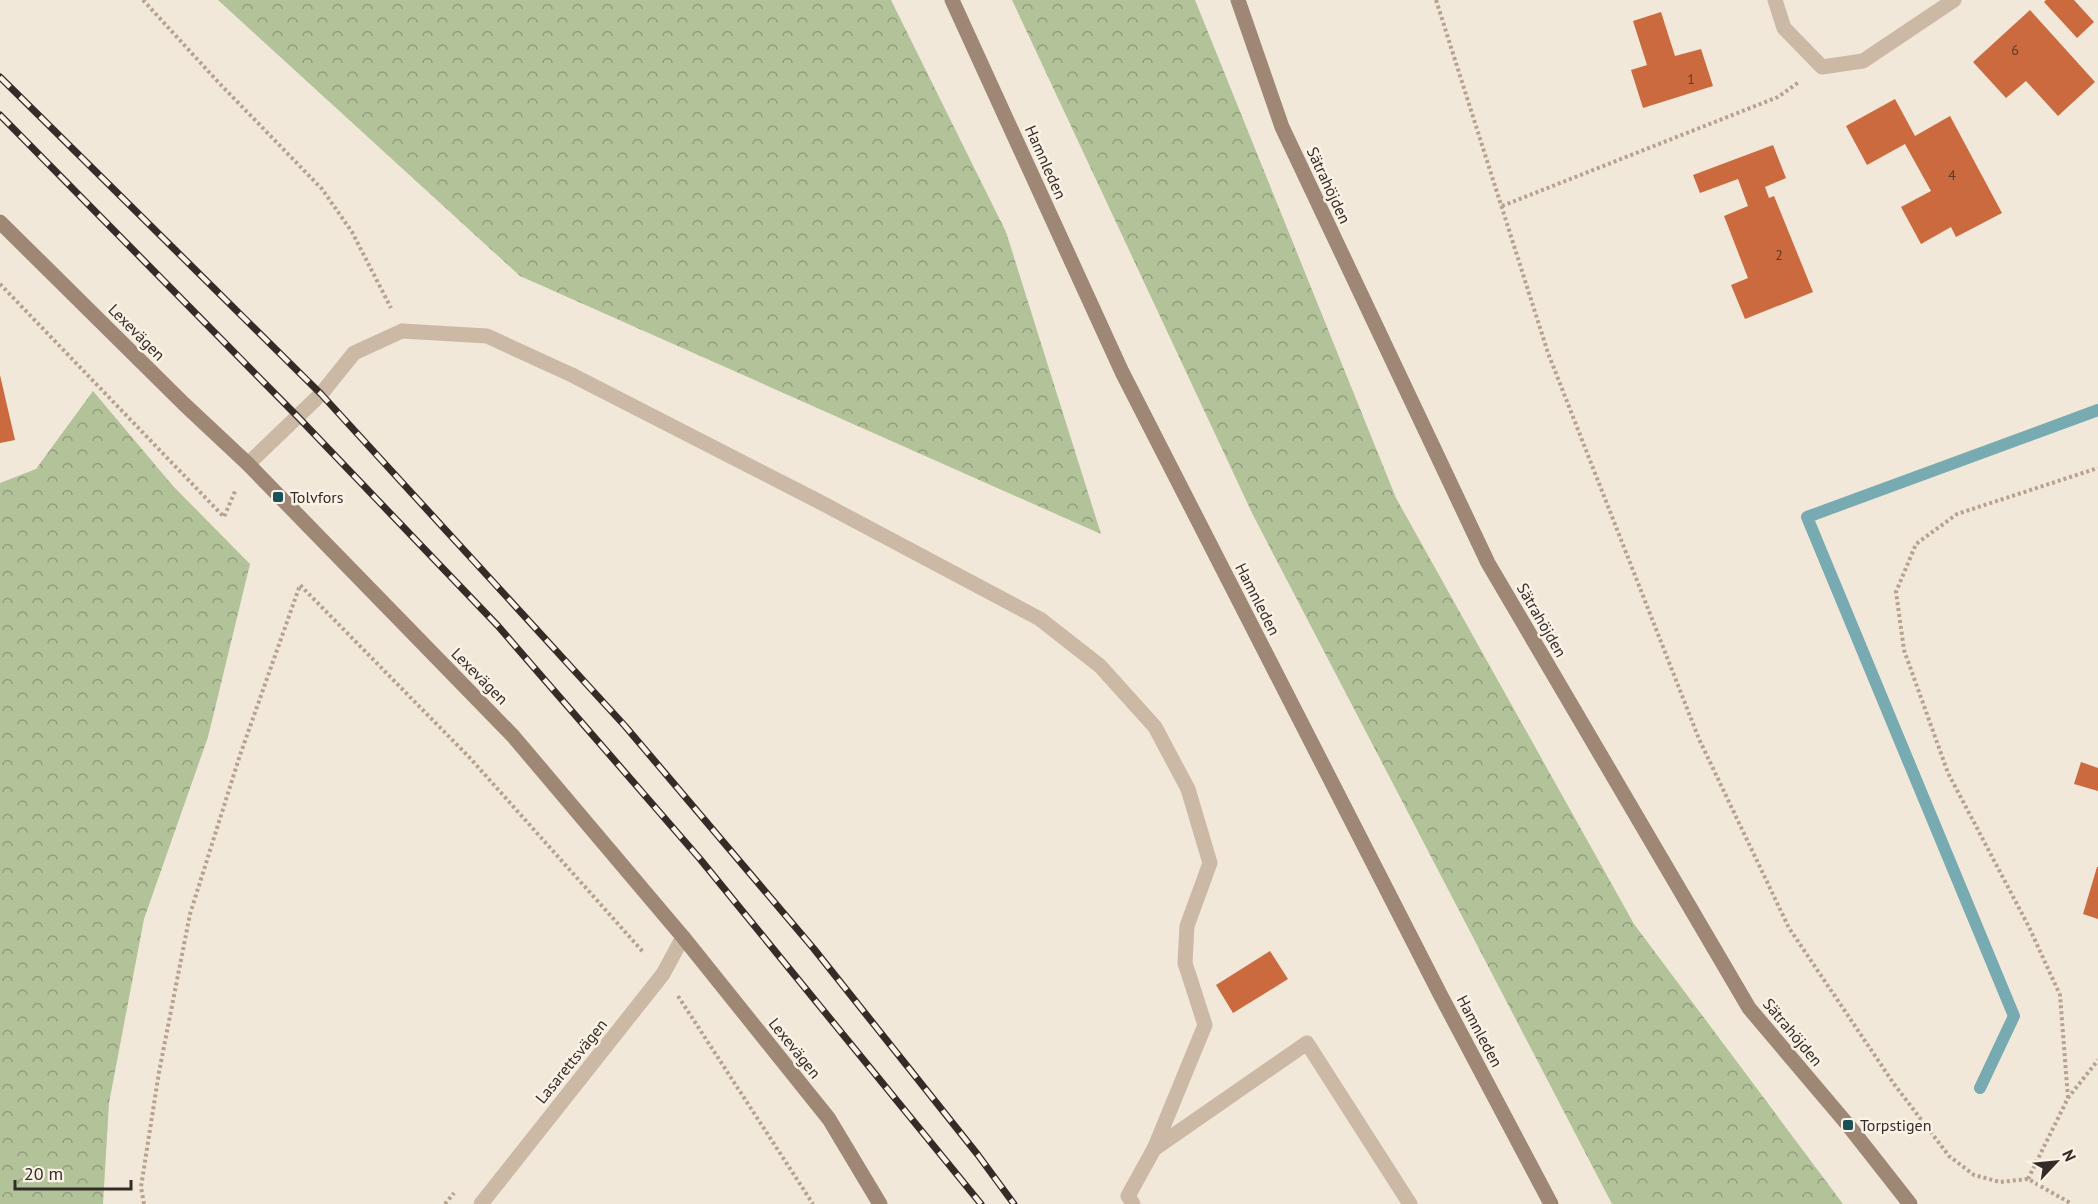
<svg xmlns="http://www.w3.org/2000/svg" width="2098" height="1204" font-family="'PT Sans',sans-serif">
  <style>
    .forest { fill: url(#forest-crowns) }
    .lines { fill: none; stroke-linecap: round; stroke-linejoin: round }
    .stream { stroke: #77abb1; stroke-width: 12 }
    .building { fill: #cb693f }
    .path { stroke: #b7a28f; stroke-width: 4; stroke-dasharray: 3 3; stroke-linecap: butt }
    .lane { stroke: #cbb8a5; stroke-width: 15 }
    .street { stroke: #cbb8a5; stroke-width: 15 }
    .secondary { stroke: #9f8776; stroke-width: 15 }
    .rail-casing { stroke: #362c27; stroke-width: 7 }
    .rail { stroke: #faf2e6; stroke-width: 4.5; stroke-dasharray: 14; stroke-linecap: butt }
    .poi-dot { fill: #1a5259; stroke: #faf2e6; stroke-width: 2 }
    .labels { text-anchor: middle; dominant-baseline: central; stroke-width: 5; stroke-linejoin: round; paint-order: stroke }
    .number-label { font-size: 14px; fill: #5b3b2d }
    .street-label { font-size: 16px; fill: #362c27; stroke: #faf2e6 }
    .poi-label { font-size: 16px; fill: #362c27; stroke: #faf2e6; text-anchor: start }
  </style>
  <defs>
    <pattern id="forest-crowns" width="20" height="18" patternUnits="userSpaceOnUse" patternTransform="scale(1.5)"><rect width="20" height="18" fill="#b2c299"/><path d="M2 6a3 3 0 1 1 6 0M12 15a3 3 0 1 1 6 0" fill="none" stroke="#929e7d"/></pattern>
  </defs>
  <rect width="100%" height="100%" fill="#f2e8d9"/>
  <g class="forest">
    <polygon points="218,0 891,0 1006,232 1101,534 520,276"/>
    <polygon points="1012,0 1195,0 1396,498 1634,924 1843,1204 1612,1204 1253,515"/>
    <polygon points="93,391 173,486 250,564 208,737 144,919 109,1103 103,1204 0,1204 0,483 36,469"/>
  </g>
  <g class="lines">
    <polyline class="stream" points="1980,1088 2014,1016 1807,517 2098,410"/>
  </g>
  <g class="building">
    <polygon points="2046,0 2074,0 2094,22 2077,38 2044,2"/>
    <polygon points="2030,10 2095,82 2058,116 2026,81 2006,98 1973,62"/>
    <polygon points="1661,12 1675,56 1701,49 1713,86 1643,108 1631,70 1647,65 1633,21"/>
    <polygon points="1895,99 1915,136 1950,116 2002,213 1956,237 1951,227 1921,244 1901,207 1931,191 1905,144 1867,165 1846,126"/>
    <polygon points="1773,145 1786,178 1765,187 1769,198 1774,196 1813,292 1745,319 1731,285 1748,278 1724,216 1748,206 1738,179 1700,193 1693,175"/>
    <polygon points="0,375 15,440 0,443"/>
    <polygon points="2081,762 2098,768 2098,791 2074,784"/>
    <polygon points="2097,867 2098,867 2098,919 2083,914"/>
    <polygon points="1270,951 1288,979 1233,1013 1216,985"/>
  </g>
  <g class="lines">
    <g class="path">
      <polyline points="143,0 220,84 322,189 352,232 391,308"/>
      <polyline points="1436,0 1548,353 1699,739 1789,928 1894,1084 1949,1156 1974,1175 2000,1182 2028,1179 2072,1204"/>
      <polyline points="1502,206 1778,97 1799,82"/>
      <polyline points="0,284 224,517 236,489"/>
      <polyline points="678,996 813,1204"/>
      <polyline points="2068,1098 2060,995 2029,927 1948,773 1904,650 1896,592 1916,544 1957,514 2098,468"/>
      <polyline points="2028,1179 2068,1098 2098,1060"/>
      <polyline points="144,1204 141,1187 159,1072 190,914 240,755 300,585 470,758 644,953"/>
      <polyline points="445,1204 454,1193"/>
    </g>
    <g class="lane">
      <polyline points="402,331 487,336 572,375 818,501 1040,619 1100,666 1155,727 1188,789 1210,863 1187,926 1185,963 1205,1025 1154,1149"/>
      <polyline points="1133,1204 1128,1196 1154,1149 1307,1043 1410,1204"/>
    </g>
    <g class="street">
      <polyline points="1775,0 1784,28 1822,67 1863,61 1954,0"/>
      <polyline points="248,464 321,394 354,353 402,331"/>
      <polyline points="481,1204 663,974 683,937"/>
    </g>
    <g class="secondary">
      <polyline points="952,0 1122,372 1441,996 1551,1204"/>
      <polyline points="1238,0 1282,127 1488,563 1749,1008 1848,1125 1910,1204"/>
      <polyline points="0,222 184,404 248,464 513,736 683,937 829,1119 880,1204"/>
    </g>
    <defs>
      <g id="rail">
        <polyline points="0,77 321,394 625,726 814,949 978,1155 1014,1204"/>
        <polyline points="0,115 298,417 498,626 700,859 981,1204"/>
      </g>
    </defs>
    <use href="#rail" class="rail-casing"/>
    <use href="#rail" class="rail"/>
  </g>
  <g class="poi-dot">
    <rect x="272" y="491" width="12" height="12" rx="3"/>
    <rect x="1842" y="1119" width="12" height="12" rx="3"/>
  </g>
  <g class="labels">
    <g class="number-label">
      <text x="2015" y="50">6</text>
      <text x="1691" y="79">1</text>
      <text x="1952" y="175">4</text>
      <text x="1779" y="255">2</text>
    </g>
    <g class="street-label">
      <text transform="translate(1046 162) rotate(66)">Hamnleden</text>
      <text transform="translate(1329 185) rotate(65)">Sätrahöjden</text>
      <text transform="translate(137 332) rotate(45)">Lexevägen</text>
      <text transform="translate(1258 599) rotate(63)">Hamnleden</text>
      <text transform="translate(1542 620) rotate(60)">Sätrahöjden</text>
      <text transform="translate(480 676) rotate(45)">Lexevägen</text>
      <text transform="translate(1480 1031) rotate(62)">Hamnleden</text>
      <text transform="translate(1793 1032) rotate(50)">Sätrahöjden</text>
      <text transform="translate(795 1048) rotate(51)">Lexevägen</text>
      <text transform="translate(571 1061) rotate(-51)">Lasarettsvägen</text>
    </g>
    <g class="poi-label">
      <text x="290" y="497">Tolvfors</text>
      <text x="1860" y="1125">Torpstigen</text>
    </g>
  </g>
  <g transform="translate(2056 1162) rotate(64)" stroke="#faf2e6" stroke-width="4.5" paint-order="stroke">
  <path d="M0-4.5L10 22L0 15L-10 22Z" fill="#362c27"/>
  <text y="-9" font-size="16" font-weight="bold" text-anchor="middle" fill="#362c27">N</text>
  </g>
  <path d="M15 1180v9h116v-9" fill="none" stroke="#362c27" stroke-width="3"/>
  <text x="24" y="1180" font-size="18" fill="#362c27" stroke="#faf2e6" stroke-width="4.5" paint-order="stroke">20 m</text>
</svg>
